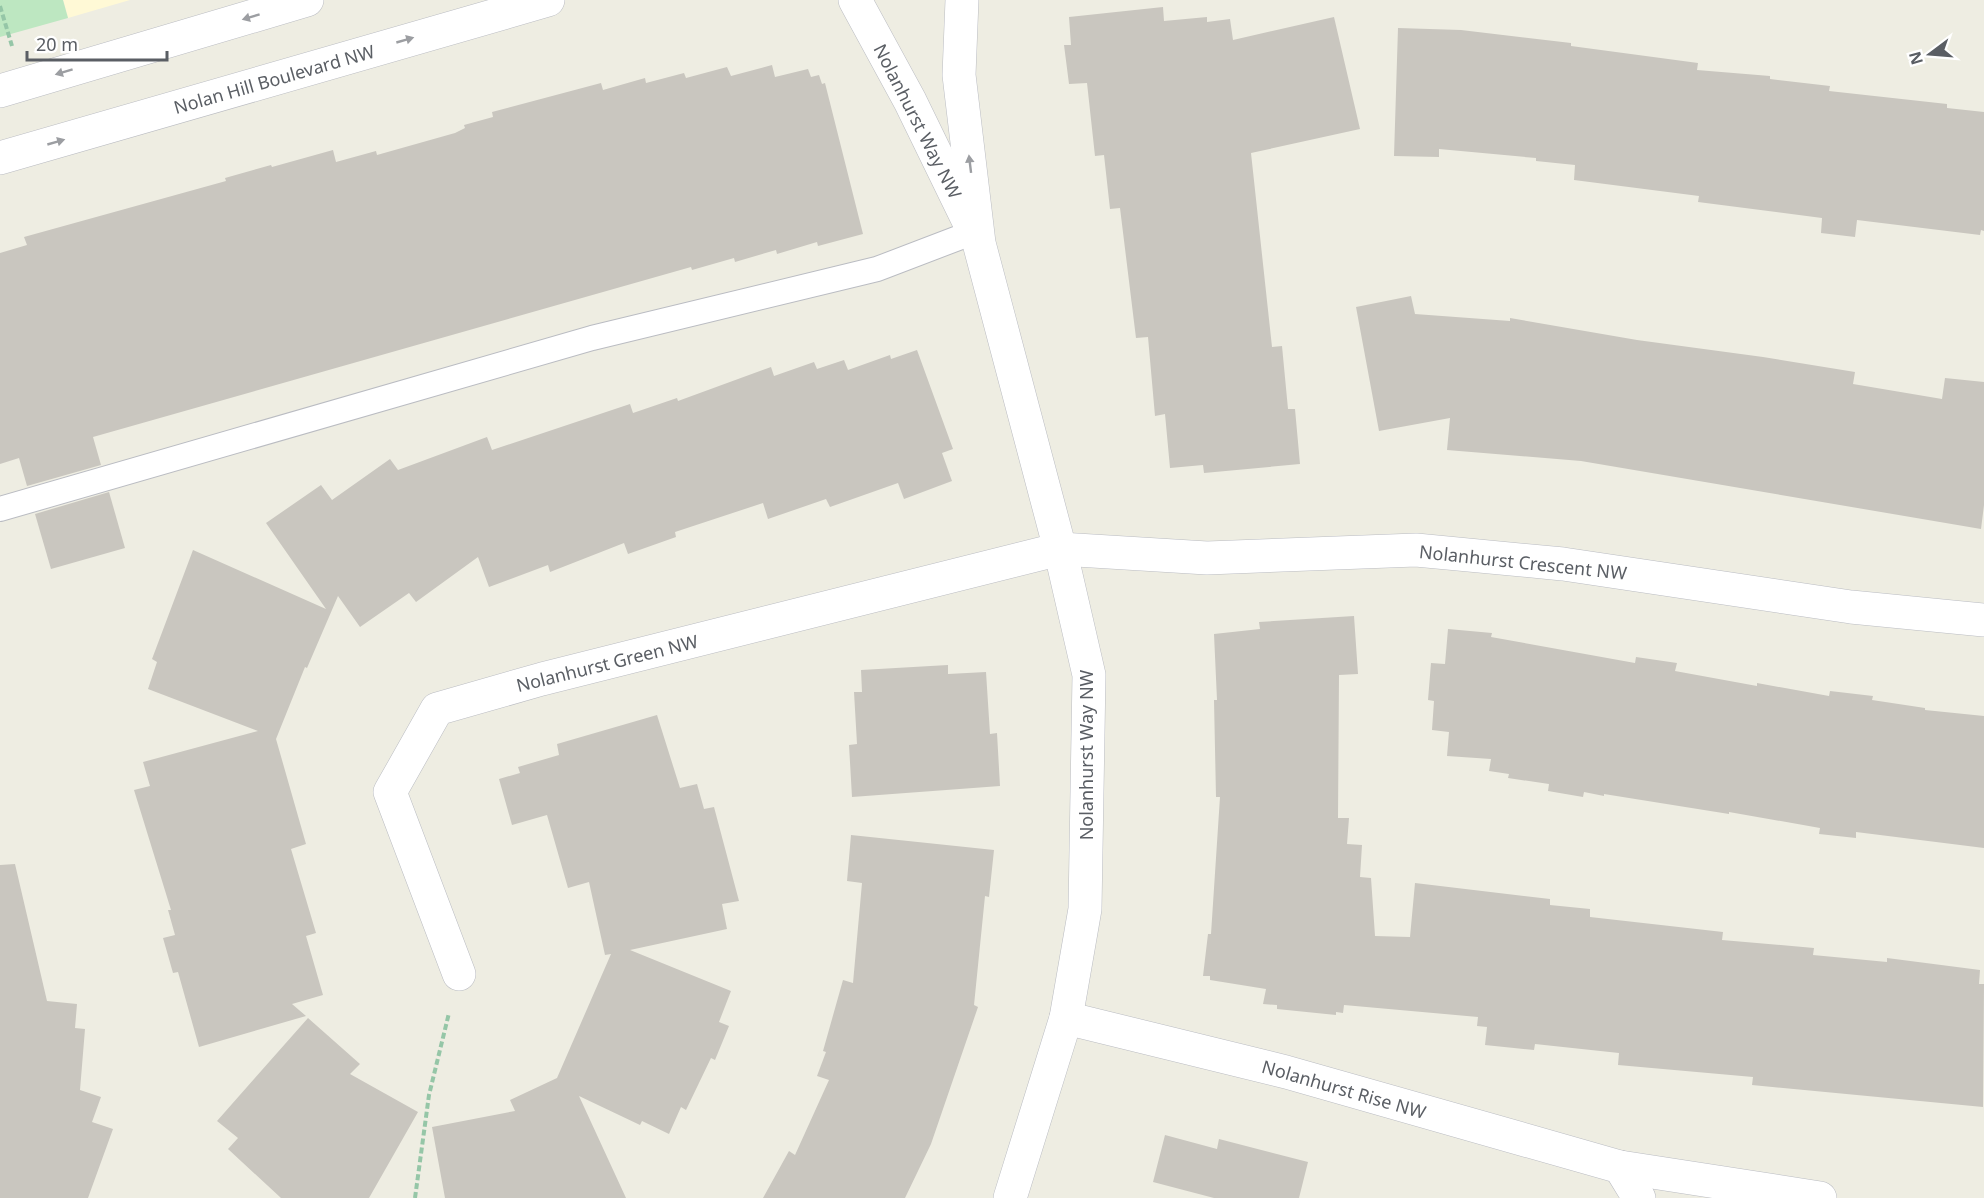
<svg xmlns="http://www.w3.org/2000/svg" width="1984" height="1198" font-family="'Noto Sans',sans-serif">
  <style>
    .commercial { fill: #fff9d6 }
    .green { fill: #bde7c1 }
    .building { fill: #c9c6bf }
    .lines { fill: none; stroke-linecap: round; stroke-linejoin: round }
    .service-casing { stroke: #babcc2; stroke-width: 26 }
    .minor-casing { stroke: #babcc2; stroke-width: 34 }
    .tertiary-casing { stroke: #babcc2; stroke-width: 34 }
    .path { stroke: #95c6a7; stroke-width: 4; stroke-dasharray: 6 3; stroke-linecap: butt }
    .service { stroke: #fff; stroke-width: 24 }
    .minor { stroke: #fff; stroke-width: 33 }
    .tertiary { stroke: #fff; stroke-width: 33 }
    .oneway { fill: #9c9ea2 }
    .labels { text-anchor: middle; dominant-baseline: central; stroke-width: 5; stroke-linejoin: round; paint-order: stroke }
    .street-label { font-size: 18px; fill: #5a5e64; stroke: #fff }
  </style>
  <rect width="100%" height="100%" fill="#eeede2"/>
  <polygon class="commercial" points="63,0 130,0 68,18"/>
  <polygon class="green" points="0,0 63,0 68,18 0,37"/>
  <g class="building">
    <polygon points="1163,7 1164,21 1207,17 1207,22 1230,19 1233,40 1334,17 1360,129 1251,153 1272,347 1282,346 1288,409 1295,409 1300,464 1204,473 1203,465 1170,468 1165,414 1155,416 1148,337 1136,338 1120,208 1110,209 1104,155 1095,156 1087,83 1069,84 1064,45 1071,45 1069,17"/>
    <polygon points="1398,28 1461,30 1571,43 1571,46 1698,63 1697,70 1770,76 1770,79 1830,86 1829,91 1947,104 1947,108 1984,112 1984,231 1981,230 1980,235 1857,220 1855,237 1821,233 1822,218 1698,202 1699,196 1574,180 1575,165 1536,161 1536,158 1439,149 1439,157 1394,156"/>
    <polygon points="772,65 775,77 808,69 811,77 819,75 822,84 825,83 863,234 818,246 817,242 777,254 776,250 735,262 734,258 692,270 691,267 93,437 101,465 27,486 19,458 0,464 0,253 27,245 24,237 226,181 225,178 271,165 272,167 333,150 336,162 376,151 377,155 455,133 465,128 464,125 493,117 492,112 601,83 603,90 645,78 646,83 684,73 686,78 727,67 731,76"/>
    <polygon points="1411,296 1415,314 1510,321 1510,318 1637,340 1763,357 1855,372 1853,384 1942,399 1945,378 1984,382 1984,505 1981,529 1581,461 1447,450 1450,418 1379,431 1356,307"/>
    <polygon points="917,350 953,449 942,453 952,481 904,499 898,483 830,507 826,499 768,519 763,503 675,532 676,537 628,554 624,543 550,572 548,565 489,587 478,557 416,602 409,593 360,627 338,596 307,668 305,667 276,739 306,844 291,849 316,933 306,936 323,995 292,1004 306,1016 199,1047 178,972 173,973 163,938 175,935 168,910 171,910 134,790 150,786 143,762 258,731 148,689 157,662 152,659 193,550 326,609 266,523 321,485 332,500 390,459 398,470 487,437 492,450 630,404 633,413 677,398 678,401 771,367 774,376 814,362 817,369 844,360 848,370 890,355 891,359"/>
    <polygon points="109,492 125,548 51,569 35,514"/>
    <polygon points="1354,616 1358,674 1339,675 1338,818 1349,818 1347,844 1362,845 1360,877 1371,878 1375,936 1410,937 1415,883 1550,899 1550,905 1590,909 1590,917 1723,932 1722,940 1814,948 1813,955 1887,962 1887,958 1980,970 1979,984 1984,984 1983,1107 1752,1085 1753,1077 1618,1065 1619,1053 1535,1044 1534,1050 1485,1045 1487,1027 1477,1026 1478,1017 1344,1005 1343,1013 1336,1012 1336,1015 1277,1009 1277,1005 1263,1004 1266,989 1210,980 1210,976 1203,976 1208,934 1211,934 1220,797 1216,797 1214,700 1217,700 1214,634 1260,629 1259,622"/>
    <polygon points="1448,629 1492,633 1491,637 1635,663 1636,657 1677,663 1675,671 1757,686 1757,683 1829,696 1830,691 1873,696 1872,700 1925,708 1925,710 1984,716 1984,848 1856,832 1856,838 1819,834 1820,828 1729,812 1729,814 1604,794 1604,796 1584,792 1583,797 1548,791 1549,784 1508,778 1509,774 1489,771 1491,759 1447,756 1449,732 1432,730 1434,701 1428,700 1431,663 1445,664"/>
    <polygon points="948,665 948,674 986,672 990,734 997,733 1000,786 852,797 849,745 857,744 854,692 862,692 861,670"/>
    <polygon points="657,715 680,788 697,784 704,809 714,807 739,901 722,904 727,929 630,950 731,991 719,1022 729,1026 715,1060 711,1058 686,1110 681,1107 669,1134 642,1121 640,1125 579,1096 626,1198 445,1198 432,1127 515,1111 510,1100 557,1078 611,954 605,955 589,882 568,888 547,815 512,825 499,779 520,773 518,767 559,755 557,744"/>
    <polygon points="851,835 994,850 989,897 985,896 974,1005 978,1007 931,1144 905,1198 763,1198 789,1151 795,1155 829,1080 817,1076 826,1052 823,1051 843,980 853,983 862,883 847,881"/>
    <polygon points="15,864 47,1001 77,1004 75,1028 85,1029 80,1090 101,1097 92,1122 113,1129 88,1198 0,1198 0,865"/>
    <polygon points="308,1018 360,1064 350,1074 418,1112 369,1198 281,1198 228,1149 238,1138 217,1121"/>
    <polygon points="1165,1135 1217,1149 1219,1139 1308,1162 1299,1198 1214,1198 1153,1182"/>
  </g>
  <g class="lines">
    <defs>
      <polyline id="service" points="0,509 592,338 877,269 974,232"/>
      <g id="minor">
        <polyline points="855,0 910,101 968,220"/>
        <polyline points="962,0 959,75 979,243 1060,549 1089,675 1085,909 1066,1018 1010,1198"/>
        <polyline points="459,974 390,792 437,709 542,679 1060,549 1207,558 1416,550 1563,564 1851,607 1984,620"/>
        <polyline points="1066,1018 1286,1072 1620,1167 1820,1198"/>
        <polyline points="1620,1167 1639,1198"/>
      </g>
      <g id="tertiary">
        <polyline points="0,91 307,0"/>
        <polyline points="0,158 548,0"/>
      </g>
    </defs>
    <use href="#service" class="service-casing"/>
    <use href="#minor" class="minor-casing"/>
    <use href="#tertiary" class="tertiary-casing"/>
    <g class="path">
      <polyline points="0,6 12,46"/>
      <polyline points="415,1198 429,1095 449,1013"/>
    </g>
    <use href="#service" class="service"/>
    <use href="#minor" class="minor"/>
    <use href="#tertiary" class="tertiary"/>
  </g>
  <defs><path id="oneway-solid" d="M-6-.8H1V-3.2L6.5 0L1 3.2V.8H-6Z" transform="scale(1.5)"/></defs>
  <g class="oneway">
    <use href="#oneway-solid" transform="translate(251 17) rotate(163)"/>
    <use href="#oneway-solid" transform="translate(405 40) rotate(-16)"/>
    <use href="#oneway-solid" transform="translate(64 72) rotate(163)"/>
    <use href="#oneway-solid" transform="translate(56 142) rotate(-16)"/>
    <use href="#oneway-solid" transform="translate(970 164) rotate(-97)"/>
  </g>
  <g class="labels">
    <g class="street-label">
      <text transform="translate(274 79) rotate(-16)">Nolan Hill Boulevard NW</text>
      <text transform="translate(918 121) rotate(63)">Nolanhurst Way NW</text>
      <text transform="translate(1523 562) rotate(6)">Nolanhurst Crescent NW</text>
      <text transform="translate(607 663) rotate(-14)">Nolanhurst Green NW</text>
      <text transform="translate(1086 755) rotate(-90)">Nolanhurst Way NW</text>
      <text transform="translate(1344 1089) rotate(16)">Nolanhurst Rise NW</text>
    </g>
  </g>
  <g transform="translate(1930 54) rotate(254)" stroke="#ffffff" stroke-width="4.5" paint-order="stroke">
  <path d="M0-4.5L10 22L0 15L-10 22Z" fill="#5a5e64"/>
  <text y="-9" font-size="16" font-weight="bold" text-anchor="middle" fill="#5a5e64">N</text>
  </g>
  <path d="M27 51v9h140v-9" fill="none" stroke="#5a5e64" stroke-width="3"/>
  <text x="36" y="51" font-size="18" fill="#5a5e64" stroke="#ffffff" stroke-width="4.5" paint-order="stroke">20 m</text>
</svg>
